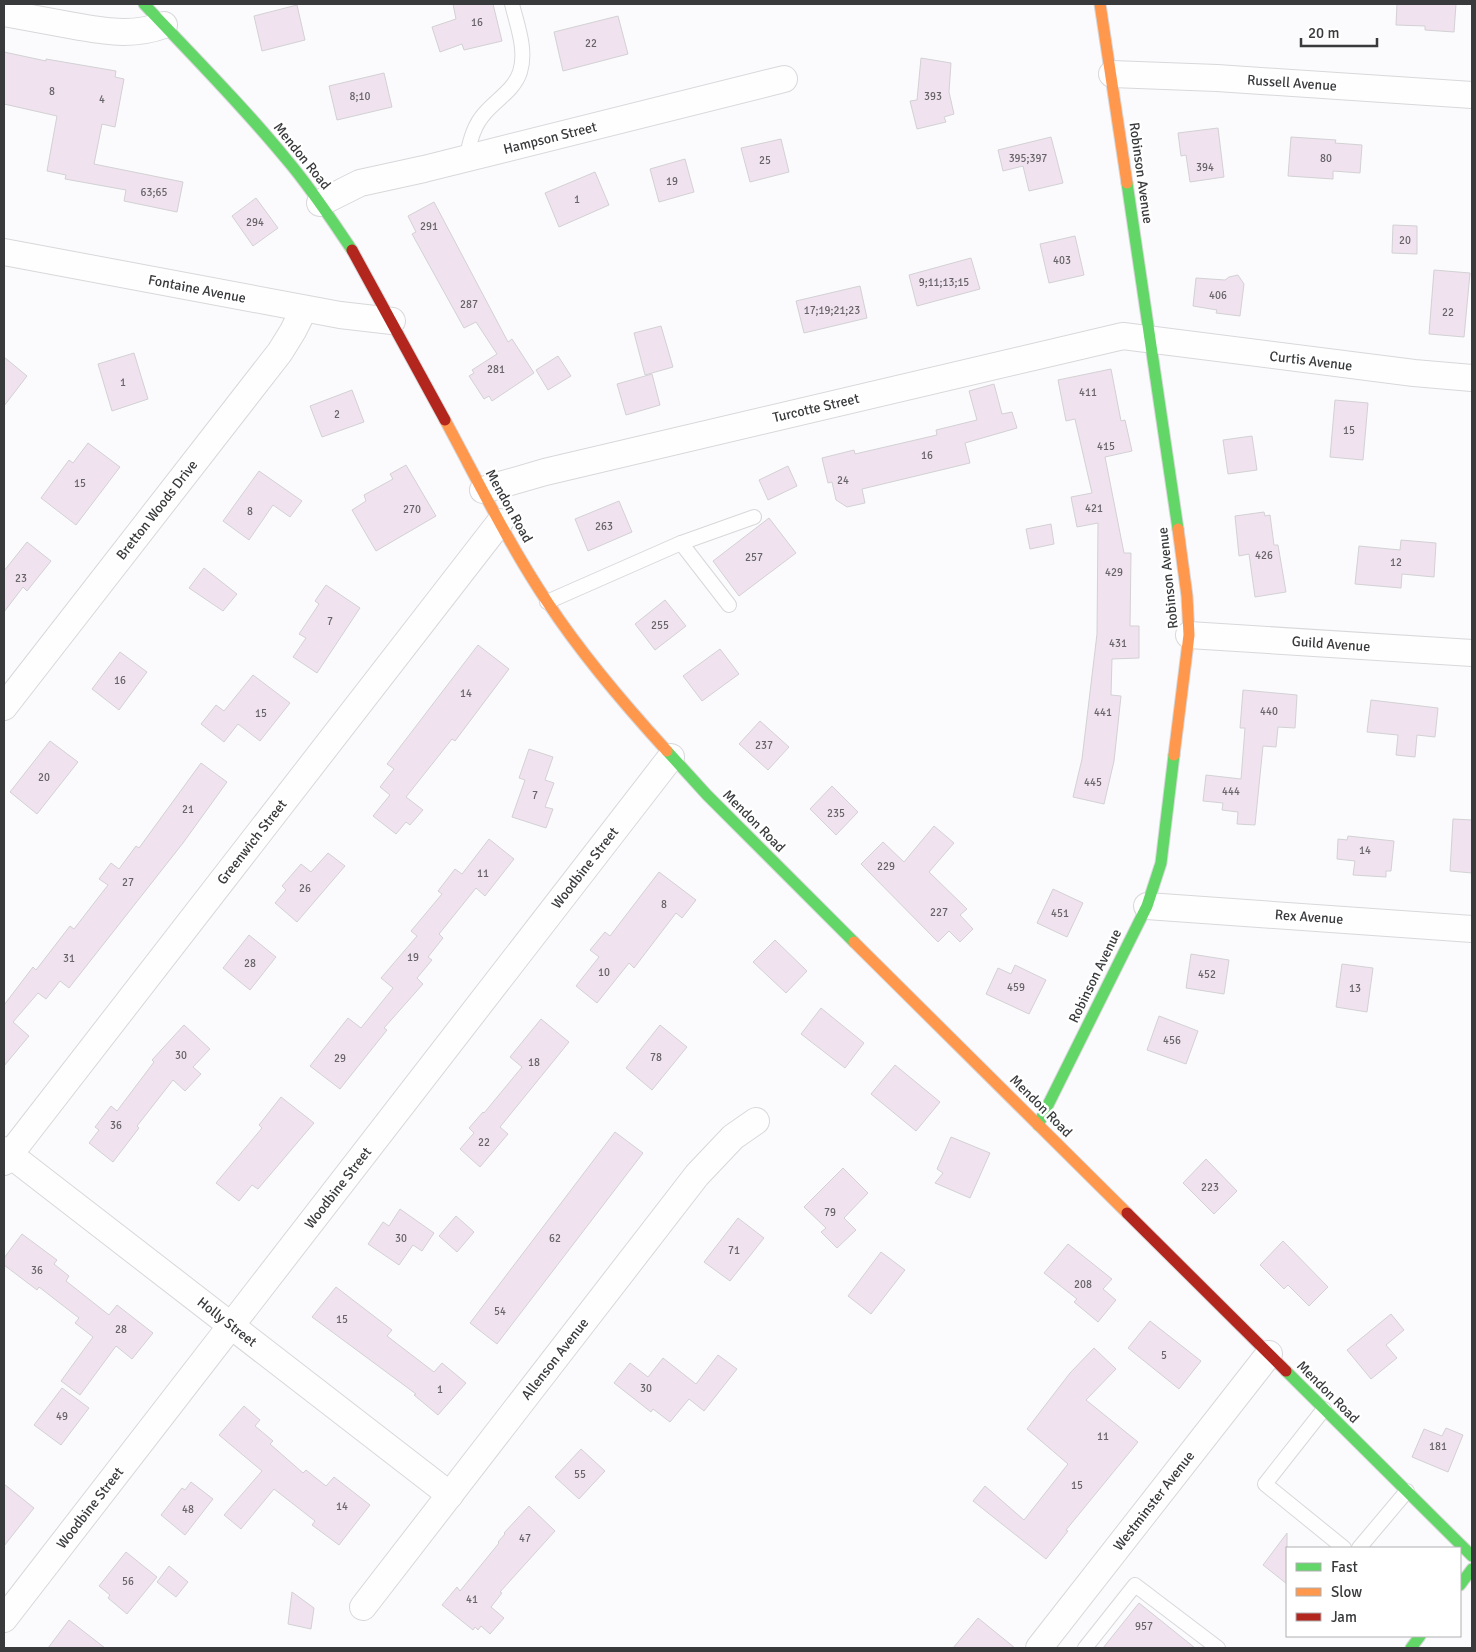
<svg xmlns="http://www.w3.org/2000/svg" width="1476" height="1652" font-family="Signika,sans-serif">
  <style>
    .building { fill: #f0e3ef; stroke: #d2d1d3 }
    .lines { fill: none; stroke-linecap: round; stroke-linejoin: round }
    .lane-casing { stroke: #d8d8da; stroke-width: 16 }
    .street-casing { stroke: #d8d8da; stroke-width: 28 }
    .fast-casing { stroke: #d8d8da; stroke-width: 13 }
    .slow-casing { stroke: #d8d8da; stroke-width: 13 }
    .jam-casing { stroke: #d8d8da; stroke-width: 13 }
    .lane { stroke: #fefeff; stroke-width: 14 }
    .street { stroke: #fefeff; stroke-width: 26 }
    .fast { stroke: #63d668; stroke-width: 11 }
    .slow { stroke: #ff974d; stroke-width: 11 }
    .jam { stroke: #b3261e; stroke-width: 11 }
    .labels { text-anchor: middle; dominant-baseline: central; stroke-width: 5; stroke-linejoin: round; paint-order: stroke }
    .number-label { font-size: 11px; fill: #676469 }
    .street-label { font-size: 14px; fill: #393a3c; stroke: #fff }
  </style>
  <rect width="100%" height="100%" fill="#fbfbfe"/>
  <g class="building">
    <polygon points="453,4 493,4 502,41 464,50 462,44 440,52 432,27 456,19"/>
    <polygon points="1397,4 1456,4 1454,32 1425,30 1425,26 1396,25"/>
    <polygon points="297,5 305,40 262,51 254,16"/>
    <polygon points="618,16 628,54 563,71 554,32"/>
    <polygon points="4,52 46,61 46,59 116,71 115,77 124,79 115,127 102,124 94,164 183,182 177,212 124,201 126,190 65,179 66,175 47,171 57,116 4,104"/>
    <polygon points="921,58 951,63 949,92 954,114 944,117 946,122 917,129 910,101 917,100"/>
    <polygon points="384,73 392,107 337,120 329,86"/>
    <polygon points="1218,128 1224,177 1190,182 1186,155 1181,156 1178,133"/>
    <polygon points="1051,137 1063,183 1029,191 1023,166 1003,171 998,150"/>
    <polygon points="1291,137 1336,140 1335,143 1362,145 1360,173 1333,171 1333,179 1288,176"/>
    <polygon points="781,139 789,172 750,182 741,148"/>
    <polygon points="685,159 694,192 659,202 650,169"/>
    <polygon points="595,172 609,205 559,227 545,193"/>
    <polygon points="256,198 278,228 253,246 232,216"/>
    <polygon points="434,202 508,342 512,339 534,373 492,401 489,396 484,399 469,376 474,373 472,370 497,354 476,322 464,328 412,234 416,232 408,216"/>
    <polygon points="1393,225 1417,226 1417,254 1392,253"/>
    <polygon points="1075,236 1084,275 1049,283 1040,244"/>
    <polygon points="971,258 980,289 917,306 909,275"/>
    <polygon points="1434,270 1470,273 1464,337 1429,334"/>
    <polygon points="1238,275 1244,284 1240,316 1216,313 1217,310 1193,306 1196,278 1225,280 1229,277"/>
    <polygon points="860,286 867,318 804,333 796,301"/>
    <polygon points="661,326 673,367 645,375 634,333"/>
    <polygon points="134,353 148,399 112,411 98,364"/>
    <polygon points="558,356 571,376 548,390 536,370"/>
    <polygon points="4,357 27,376 4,406"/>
    <polygon points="1111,369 1121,421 1125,420 1132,451 1105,457 1124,553 1131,553 1130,626 1139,626 1139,658 1112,659 1111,695 1121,696 1114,761 1104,804 1073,797 1082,759 1097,634 1098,523 1077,527 1071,497 1092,493 1075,419 1066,421 1058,380"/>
    <polygon points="652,374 660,405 626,415 617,384"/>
    <polygon points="994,384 1002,414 1012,412 1017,428 965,443 970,463 862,489 865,503 847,507 836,500 832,482 828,483 822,458 854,450 855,454 937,435 936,430 977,420 969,391"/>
    <polygon points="352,390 364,422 322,437 310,406"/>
    <polygon points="1335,400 1368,403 1363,460 1330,457"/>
    <polygon points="1252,436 1257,470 1228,474 1223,440"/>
    <polygon points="88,443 120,467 76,525 41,498 69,460 73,463"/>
    <polygon points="406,465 436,516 376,551 352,510 366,501 364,495 393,479 390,474"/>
    <polygon points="788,466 797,486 768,500 759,480"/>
    <polygon points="259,471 302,501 290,517 273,505 249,540 223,521"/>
    <polygon points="619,501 632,532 588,551 575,519"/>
    <polygon points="1264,512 1265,516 1270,515 1274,545 1278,545 1286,592 1255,597 1249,554 1239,556 1235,516"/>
    <polygon points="769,518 796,553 739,596 713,561"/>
    <polygon points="1051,524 1054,544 1030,549 1026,529"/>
    <polygon points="1401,540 1436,543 1434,577 1402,574 1401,588 1355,584 1359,546 1400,550"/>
    <polygon points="27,542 51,561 27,591 23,587 4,612 4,571"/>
    <polygon points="204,568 237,594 223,611 189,588"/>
    <polygon points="326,585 360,608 317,673 293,657 306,638 299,634 319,604 315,601"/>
    <polygon points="665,600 686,626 655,650 635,624"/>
    <polygon points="478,645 509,669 455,741 452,739 406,797 423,810 410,825 406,822 396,834 373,816 390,795 380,787 394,769 387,764"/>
    <polygon points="720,649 739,674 702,701 683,676"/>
    <polygon points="120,652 147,672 119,710 92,689"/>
    <polygon points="253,675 290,703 260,741 238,724 224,742 201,724 216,705 224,711"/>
    <polygon points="1243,690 1297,695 1295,728 1278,727 1276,747 1263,746 1255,825 1237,824 1238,812 1222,810 1223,803 1203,801 1206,775 1241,779 1245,728 1240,728"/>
    <polygon points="1371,700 1438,708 1435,737 1417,735 1415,757 1396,755 1398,735 1367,732"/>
    <polygon points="760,721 789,747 768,770 739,744"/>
    <polygon points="50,741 78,762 37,814 10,792"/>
    <polygon points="529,749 553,757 545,780 554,783 545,807 553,809 546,828 512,817 525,780 519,778"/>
    <polygon points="201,763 227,782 183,843 69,988 60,981 46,999 38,993 13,1022 29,1036 4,1066 4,1005 33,967 36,970 70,926 74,929 108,885 99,879 111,863 119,869 136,846 139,848"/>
    <polygon points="832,786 858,812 836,835 810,809"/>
    <polygon points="1453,819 1472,820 1472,873 1450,871"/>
    <polygon points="934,826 954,843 929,872 967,909 960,915 973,929 960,942 949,931 938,942 861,864 883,842 904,862"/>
    <polygon points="1348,836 1394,841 1391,871 1386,871 1386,877 1353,875 1355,861 1337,859 1338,839 1347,840"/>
    <polygon points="489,839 514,859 485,896 476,888 439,934 443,938 428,957 432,960 417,978 423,984 384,1028 387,1030 340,1089 310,1066 348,1018 361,1028 393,988 381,978 417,936 411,931 442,894 438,891 455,869 462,874"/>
    <polygon points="328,853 345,866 297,922 275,903 286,890 282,886 301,864 311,872"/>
    <polygon points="659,872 696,900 682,918 676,913 634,968 629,963 597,1003 576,986 599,957 590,950 605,932 610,936"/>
    <polygon points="1053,889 1083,903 1067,937 1037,923"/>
    <polygon points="249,935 276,957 250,990 223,968"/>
    <polygon points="775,940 807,971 786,993 753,962"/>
    <polygon points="1191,954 1229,960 1224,994 1186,988"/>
    <polygon points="1342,964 1373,968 1367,1012 1336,1007"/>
    <polygon points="1015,965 1046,980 1029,1014 986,994 998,968 1011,974"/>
    <polygon points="821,1008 864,1043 845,1068 801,1034"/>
    <polygon points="1159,1016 1198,1031 1186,1064 1147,1050"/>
    <polygon points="541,1019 569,1042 500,1127 508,1134 480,1167 460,1149 474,1133 469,1128 483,1112 484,1113 522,1067 510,1057"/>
    <polygon points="184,1025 210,1049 193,1067 201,1074 185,1091 173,1080 137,1126 139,1128 113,1162 89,1143 99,1130 95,1127 111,1106 117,1111 154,1062 152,1060"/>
    <polygon points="660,1025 687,1047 652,1090 626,1068"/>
    <polygon points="895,1065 940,1102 916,1131 871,1094"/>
    <polygon points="281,1097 314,1123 258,1189 252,1185 239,1201 216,1183 262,1128 259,1125"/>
    <polygon points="615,1132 643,1153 497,1344 470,1323"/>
    <polygon points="951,1137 990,1153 970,1198 935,1183 943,1173 937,1169"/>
    <polygon points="1206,1159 1237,1191 1214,1214 1183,1183"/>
    <polygon points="843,1168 868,1193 844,1218 856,1230 837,1248 821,1232 826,1228 804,1207"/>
    <polygon points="400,1209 434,1233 422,1251 413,1245 399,1265 368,1244 383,1222 389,1226"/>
    <polygon points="456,1216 474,1232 457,1252 439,1236"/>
    <polygon points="738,1218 764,1238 730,1281 704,1262"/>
    <polygon points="22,1234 57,1260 54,1264 69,1276 66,1281 109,1315 117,1305 153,1333 132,1359 116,1346 80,1395 61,1381 93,1337 75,1323 79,1318 39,1287 37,1290 4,1265 4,1258"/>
    <polygon points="1283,1241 1328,1287 1309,1306 1288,1285 1284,1289 1260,1265"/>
    <polygon points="1068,1244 1112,1279 1103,1289 1116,1300 1098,1322 1074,1302 1077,1299 1044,1273"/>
    <polygon points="881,1252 905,1270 871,1314 848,1296"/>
    <polygon points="336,1287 392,1330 387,1336 434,1372 442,1363 466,1383 438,1415 414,1395 416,1394 312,1317"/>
    <polygon points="1391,1314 1404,1330 1386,1345 1397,1358 1371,1379 1347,1350"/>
    <polygon points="1150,1321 1201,1361 1179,1389 1128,1348"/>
    <polygon points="1094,1348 1116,1369 1086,1400 1138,1442 1066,1530 1068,1531 1046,1559 973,1501 985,1486 1024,1520 1068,1464 1027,1429 1070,1373"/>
    <polygon points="718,1355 737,1369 704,1411 689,1399 670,1422 653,1409 651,1412 614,1383 630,1363 648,1377 663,1358 696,1384"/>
    <polygon points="62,1388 89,1408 61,1445 34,1425"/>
    <polygon points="244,1406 260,1420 255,1426 273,1441 270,1444 303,1473 306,1470 326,1486 334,1477 370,1505 339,1545 312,1525 315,1521 274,1489 241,1529 224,1515 262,1471 219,1435"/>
    <polygon points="1446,1428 1463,1435 1448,1472 1412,1457 1424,1429 1442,1436"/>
    <polygon points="581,1449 605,1471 579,1499 555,1477"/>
    <polygon points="191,1482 213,1499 185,1535 161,1515 182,1488 185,1490"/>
    <polygon points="4,1484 34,1508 4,1546"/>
    <polygon points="529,1506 555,1531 500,1592 502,1593 491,1607 504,1618 490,1634 481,1626 478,1630 475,1627 473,1630 442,1605 457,1587 460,1591 499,1543 498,1542 505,1534 504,1533"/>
    <polygon points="1287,1533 1287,1584 1263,1565"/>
    <polygon points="126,1552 157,1577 127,1614 108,1598 110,1595 99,1586"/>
    <polygon points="169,1566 188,1582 176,1597 157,1582"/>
    <polygon points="292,1592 314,1608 311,1629 288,1624"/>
    <polygon points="1139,1603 1195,1648 1103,1648"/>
    <polygon points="978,1618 1015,1648 953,1648"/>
    <polygon points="69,1620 105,1648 48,1648"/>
  </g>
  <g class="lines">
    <defs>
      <g id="lane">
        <path d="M466,159C470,142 473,126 485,113C497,99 514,90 520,72C527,50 517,25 512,4"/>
        <polyline points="681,543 729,605"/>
        <polyline points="547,602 681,543 754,517"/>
        <polyline points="1324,1409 1265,1484 1344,1548"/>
        <polyline points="1359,1548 1407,1491"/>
        <polyline points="1085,1648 1135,1585 1218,1648"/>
      </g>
      <g id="street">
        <path d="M4,13C25,17 47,21 69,25C102,31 132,37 164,25"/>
        <polyline points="1112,74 1217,78 1472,95"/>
        <polyline points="320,203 360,183 424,169 784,79"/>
        <polyline points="4,252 340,315 392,321"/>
        <polyline points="483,490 545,472 1123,336 1414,373 1472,378"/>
        <polyline points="1189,635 1472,653"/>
        <polyline points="4,707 280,352 293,331 304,309"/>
        <polyline points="1147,906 1472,929"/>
        <polyline points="4,1150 450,1495"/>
        <polyline points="4,1162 500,522"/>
        <polyline points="363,1607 697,1175 733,1137 756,1121"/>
        <polyline points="4,1619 671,757"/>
        <polyline points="1039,1648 1269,1354"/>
      </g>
      <g id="fast">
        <path d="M144,4C192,55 242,105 287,160C311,188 331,219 352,250"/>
        <polyline points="1127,183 1178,529"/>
        <polyline points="667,751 707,795 854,942"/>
        <polyline points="1038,1125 1147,906 1161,863 1174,755"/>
        <polyline points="1286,1371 1472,1556"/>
        <polyline points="1460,1585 1472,1569"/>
        <polyline points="1411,1648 1420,1636"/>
      </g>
      <g id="slow">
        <polyline points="1100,4 1127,183"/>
        <path d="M445,420C478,481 509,545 548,603C583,656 624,704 667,751"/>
        <polyline points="1174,755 1189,635 1187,596 1178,529"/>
        <polyline points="854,942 1127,1213"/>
      </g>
      <g id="jam">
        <polyline points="352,250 445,420"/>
        <polyline points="1127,1213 1286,1371"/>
      </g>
    </defs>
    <use href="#lane" class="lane-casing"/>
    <use href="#street" class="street-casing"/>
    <use href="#fast" class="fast-casing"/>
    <use href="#slow" class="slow-casing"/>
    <use href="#jam" class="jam-casing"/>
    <use href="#lane" class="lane"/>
    <use href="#street" class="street"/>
    <use href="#fast" class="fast"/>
    <use href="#slow" class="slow"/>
    <use href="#jam" class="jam"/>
  </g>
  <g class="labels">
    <g class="number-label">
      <text x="477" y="22">16</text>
      <text x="591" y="43">22</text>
      <text x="52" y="91">8</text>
      <text x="360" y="96">8;10</text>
      <text x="933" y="96">393</text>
      <text x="102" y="99">4</text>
      <text x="1028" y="158">395;397</text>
      <text x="1326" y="158">80</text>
      <text x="765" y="160">25</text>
      <text x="1205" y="167">394</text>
      <text x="672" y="181">19</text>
      <text x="154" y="192">63;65</text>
      <text x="577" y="199">1</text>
      <text x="255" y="222">294</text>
      <text x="429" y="226">291</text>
      <text x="1405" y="240">20</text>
      <text x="1062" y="260">403</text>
      <text x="944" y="282">9;11;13;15</text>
      <text x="1218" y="295">406</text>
      <text x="469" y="304">287</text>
      <text x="832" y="310">17;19;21;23</text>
      <text x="1448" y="312">22</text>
      <text x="496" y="369">281</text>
      <text x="123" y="382">1</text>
      <text x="1088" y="392">411</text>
      <text x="337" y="414">2</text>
      <text x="1349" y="430">15</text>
      <text x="1106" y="446">415</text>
      <text x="927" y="455">16</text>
      <text x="843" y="480">24</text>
      <text x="80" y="483">15</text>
      <text x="1094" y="508">421</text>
      <text x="412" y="509">270</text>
      <text x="250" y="511">8</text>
      <text x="604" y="526">263</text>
      <text x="1264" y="555">426</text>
      <text x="754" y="557">257</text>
      <text x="1396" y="562">12</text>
      <text x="1114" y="572">429</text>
      <text x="21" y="578">23</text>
      <text x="330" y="621">7</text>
      <text x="660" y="625">255</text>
      <text x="1118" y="643">431</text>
      <text x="120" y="680">16</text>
      <text x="466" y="693">14</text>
      <text x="1269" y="711">440</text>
      <text x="1103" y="712">441</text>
      <text x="261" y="713">15</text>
      <text x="764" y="745">237</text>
      <text x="44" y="777">20</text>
      <text x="1093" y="782">445</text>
      <text x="1231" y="791">444</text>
      <text x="535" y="795">7</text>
      <text x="188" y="809">21</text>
      <text x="836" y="813">235</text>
      <text x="1365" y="850">14</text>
      <text x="886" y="866">229</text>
      <text x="483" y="873">11</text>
      <text x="128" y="882">27</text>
      <text x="305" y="888">26</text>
      <text x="664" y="904">8</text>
      <text x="939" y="912">227</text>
      <text x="1060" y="913">451</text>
      <text x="413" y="957">19</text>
      <text x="69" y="958">31</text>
      <text x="250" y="963">28</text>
      <text x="604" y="972">10</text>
      <text x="1207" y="974">452</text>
      <text x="1016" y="987">459</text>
      <text x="1355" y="988">13</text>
      <text x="1172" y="1040">456</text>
      <text x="181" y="1055">30</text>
      <text x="656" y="1057">78</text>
      <text x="340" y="1058">29</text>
      <text x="534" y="1062">18</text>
      <text x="116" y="1125">36</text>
      <text x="484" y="1142">22</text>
      <text x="1210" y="1187">223</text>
      <text x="830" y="1212">79</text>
      <text x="401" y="1238">30</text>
      <text x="555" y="1238">62</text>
      <text x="734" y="1250">71</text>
      <text x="37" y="1270">36</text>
      <text x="1083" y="1284">208</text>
      <text x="500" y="1311">54</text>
      <text x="342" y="1319">15</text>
      <text x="121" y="1329">28</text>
      <text x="1164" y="1355">5</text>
      <text x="646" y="1388">30</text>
      <text x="440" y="1389">1</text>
      <text x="62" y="1416">49</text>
      <text x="1103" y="1436">11</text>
      <text x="1438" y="1446">181</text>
      <text x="580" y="1474">55</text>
      <text x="1077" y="1485">15</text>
      <text x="342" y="1506">14</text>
      <text x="188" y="1509">48</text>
      <text x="525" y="1538">47</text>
      <text x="128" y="1581">56</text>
      <text x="472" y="1599">41</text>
      <text x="1144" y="1626">957</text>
    </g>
    <g class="street-label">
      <text transform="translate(1292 83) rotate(4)">Russell Avenue</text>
      <text transform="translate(550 138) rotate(-14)">Hampson Street</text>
      <text transform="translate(302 156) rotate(51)">Mendon Road</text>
      <text transform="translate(1141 173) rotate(82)">Robinson Avenue</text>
      <text transform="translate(197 289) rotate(11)">Fontaine Avenue</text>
      <text transform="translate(1311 361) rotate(7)">Curtis Avenue</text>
      <text transform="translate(816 408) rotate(-13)">Turcotte Street</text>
      <text transform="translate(509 506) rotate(61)">Mendon Road</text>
      <text transform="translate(157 510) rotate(-52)">Bretton Woods Drive</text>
      <text transform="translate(1168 578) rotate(-96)">Robinson Avenue</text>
      <text transform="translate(1331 644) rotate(4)">Guild Avenue</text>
      <text transform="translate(754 821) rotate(45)">Mendon Road</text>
      <text transform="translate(252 842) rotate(-52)">Greenwich Street</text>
      <text transform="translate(585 868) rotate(-52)">Woodbine Street</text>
      <text transform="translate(1309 917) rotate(4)">Rex Avenue</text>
      <text transform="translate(1095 976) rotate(-64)">Robinson Avenue</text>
      <text transform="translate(1041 1106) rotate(45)">Mendon Road</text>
      <text transform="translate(338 1188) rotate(-52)">Woodbine Street</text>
      <text transform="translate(227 1322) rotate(38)">Holly Street</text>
      <text transform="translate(555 1359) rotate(-52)">Allenson Avenue</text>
      <text transform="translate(1328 1392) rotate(45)">Mendon Road</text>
      <text transform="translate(1154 1501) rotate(-52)">Westminster Avenue</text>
      <text transform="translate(90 1508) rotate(-52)">Woodbine Street</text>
    </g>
  </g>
  <rect width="1476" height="1652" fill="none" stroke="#393a3c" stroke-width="10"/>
  <rect x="1286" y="1547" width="175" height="90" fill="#ffffff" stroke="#b0b0b1"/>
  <rect x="1296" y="1563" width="25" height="8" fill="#63d668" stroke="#b0b0b1"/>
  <text x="1331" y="1572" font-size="15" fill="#393a3c">Fast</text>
  <rect x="1296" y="1588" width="25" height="8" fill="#ff974d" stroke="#b0b0b1"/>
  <text x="1331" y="1597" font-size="15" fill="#393a3c">Slow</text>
  <rect x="1296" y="1613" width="25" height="8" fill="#b3261e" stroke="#b0b0b1"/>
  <text x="1331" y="1622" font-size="15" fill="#393a3c">Jam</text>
  <path d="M1301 38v8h76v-8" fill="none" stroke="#393a3c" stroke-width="2.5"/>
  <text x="1308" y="38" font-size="15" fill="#393a3c" stroke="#ffffff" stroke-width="4" paint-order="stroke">20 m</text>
</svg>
